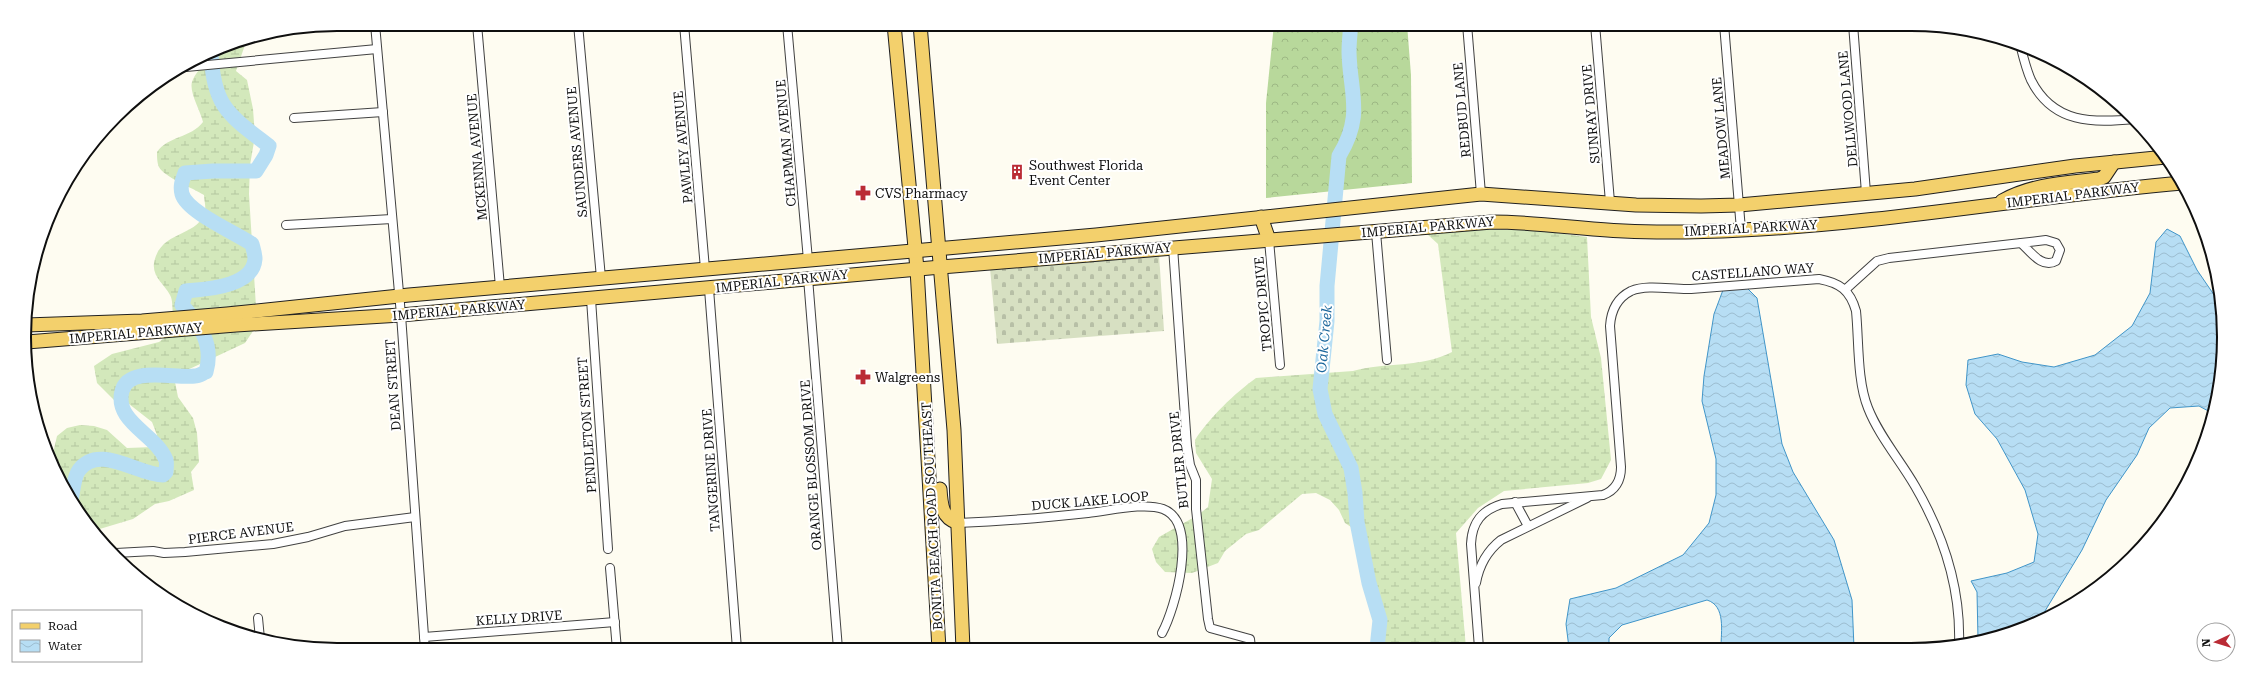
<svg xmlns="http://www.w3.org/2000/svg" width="2248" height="674" font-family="'Roboto Serif',serif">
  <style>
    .forest { fill: url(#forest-crowns) }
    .wetland { fill: url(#wetland-marsh) }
    .cemetery { fill: url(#cemetery-stones) }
    .water { fill: url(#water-waves); stroke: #4195c8 }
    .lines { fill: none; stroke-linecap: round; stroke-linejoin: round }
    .river { stroke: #b7def4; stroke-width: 15 }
    .street-casing { stroke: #424242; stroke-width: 10 }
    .primary-casing { stroke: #202020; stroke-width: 15 }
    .street { stroke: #fff; stroke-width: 8 }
    .primary { stroke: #f3d06c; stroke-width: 13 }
    .labels { text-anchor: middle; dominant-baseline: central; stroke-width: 4; stroke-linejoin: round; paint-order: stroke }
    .street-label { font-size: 13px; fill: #0f0f0f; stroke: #fff }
    .poi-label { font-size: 13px; fill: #0f0f0f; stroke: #fff; text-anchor: start }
    .water-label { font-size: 14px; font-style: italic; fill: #1c679c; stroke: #fff }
    .rim { fill: none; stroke: #0f0f0f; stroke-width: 2 }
  </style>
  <defs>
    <pattern id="forest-crowns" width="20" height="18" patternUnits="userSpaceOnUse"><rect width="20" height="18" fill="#b8d89b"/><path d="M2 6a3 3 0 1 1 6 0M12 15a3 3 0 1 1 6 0" fill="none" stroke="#9db884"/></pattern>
    <pattern id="wetland-marsh" width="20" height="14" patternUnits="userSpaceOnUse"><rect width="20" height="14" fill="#d3e8bb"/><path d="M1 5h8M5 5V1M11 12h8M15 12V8" fill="none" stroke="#b4c6a0"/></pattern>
    <pattern id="cemetery-stones" width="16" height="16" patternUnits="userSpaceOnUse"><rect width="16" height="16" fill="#d7e0c2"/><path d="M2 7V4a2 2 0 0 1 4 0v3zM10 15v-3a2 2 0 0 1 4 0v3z" fill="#b7bfa6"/></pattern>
    <pattern id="water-waves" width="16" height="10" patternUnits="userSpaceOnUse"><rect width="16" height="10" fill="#b7def4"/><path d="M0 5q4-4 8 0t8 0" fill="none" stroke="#9cbdd0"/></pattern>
  </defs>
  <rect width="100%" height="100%" fill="#fefcf1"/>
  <polygon class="forest" points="1274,24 1407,24 1411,75 1412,183 1266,198 1266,103"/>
  <g class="wetland">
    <path d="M247,39L236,71L247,80L253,109L255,136L250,165L249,194L256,307L173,314C172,308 173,300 170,295C165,285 152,277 154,263C160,229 200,238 205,210C206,206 204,200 204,195C193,188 164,177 159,167C157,163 157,156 157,152C168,136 191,138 203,122C200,110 189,92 192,82C194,75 201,68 204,62L201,58L217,48Z"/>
    <path d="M1475,229L1534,230L1587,237L1591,317L1601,358L1611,460L1601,479L1588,483L1504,491L1478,508L1456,533L1466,648H1374L1376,638L1373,603L1363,544L1357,531L1345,523L1339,510L1330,500L1316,493L1302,494L1259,530L1246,534L1225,551L1218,563L1192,573L1165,572L1156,562L1152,549L1159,537L1198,515L1208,507L1212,479L1196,453L1195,440C1209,418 1235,393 1256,378L1353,371C1385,362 1421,368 1452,352L1438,244L1427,234Z"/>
    <polygon points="255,328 245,343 183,372 175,382 178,397 193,418 197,433 199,462 191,472 194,490 169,501 155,504 133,519 93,531 56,475 51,462 57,436 67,428 80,425 94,426 107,430 127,448 154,447 157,435 152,422 129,404 114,400 97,383 94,366 112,354 159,342 168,335"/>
  </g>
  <polygon class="cemetery" points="1159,254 1164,331 997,344 990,268"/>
  <g class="water">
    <polygon points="2167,229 2180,236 2197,270 2221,305 2224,337 2218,398 2212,413 2199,406 2170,408 2149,428 2137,455 2106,500 2082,550 2045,611 2042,620 1978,639 1977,592 1971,581 2007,573 2034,562 2038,534 2025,490 1997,439 1975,414 1966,385 1968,360 1998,354 2022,362 2054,367 2095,355 2132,326 2150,293 2156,242"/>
    <path d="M1745,286L1757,298L1782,444L1793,472L1834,540L1852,600L1854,648H1721C1721,631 1726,606 1707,600L1622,625L1609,638V648H1569L1566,624L1570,599L1616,588L1683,555L1709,523L1716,495V459L1702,401L1704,376L1714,314L1723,290Z"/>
  </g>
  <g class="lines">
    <g class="river">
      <path d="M1351,24C1350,33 1349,43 1349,52C1350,94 1364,115 1339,156L1327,286V321L1320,389L1325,414L1351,468L1355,493L1357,522L1369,583L1380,620L1377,648"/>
      <path d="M71,500C73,491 74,476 79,470C99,443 138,475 163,475L166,472C166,469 167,463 166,460C156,434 114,422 122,391C129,365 176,379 195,376C199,376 203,373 206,372C214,344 200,325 182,305L186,291C206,289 253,287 255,259C255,254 253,248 252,244C236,233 187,212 182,194C180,186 182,181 185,173L213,171H256L266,155L269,146C229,115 213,107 211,52"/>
    </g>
    <defs>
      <g id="street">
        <polyline points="375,24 401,315 425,650"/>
        <polyline points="477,24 500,287"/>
        <polyline points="578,24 601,278"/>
        <polyline points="684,24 705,269"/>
        <polyline points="787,24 808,260"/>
        <polyline points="1467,24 1481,194"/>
        <polyline points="1595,24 1610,202"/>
        <polyline points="1724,24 1741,230"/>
        <polyline points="1853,24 1866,193"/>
        <path d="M2020,44C2023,56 2026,69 2031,80C2053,124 2093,123 2135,119"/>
        <polyline points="186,67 377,49"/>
        <polyline points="294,118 383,112"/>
        <polyline points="286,225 392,219"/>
        <polyline points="1376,232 1387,360"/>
        <polyline points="1269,240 1280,365"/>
        <path d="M2046,240L2056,243L2060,250L2056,261C2042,269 2031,252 2021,243Z"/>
        <polyline points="1173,247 1187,446 1190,465 1196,480 1196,509 1208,619 1210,628 1250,639 1251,648"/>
        <polyline points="808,278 838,649"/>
        <polyline points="709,289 737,649"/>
        <polyline points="1846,289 1877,261 1889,258 2021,243"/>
        <polyline points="591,299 608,549"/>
        <polyline points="1515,502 1528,526"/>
        <path d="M958,523C1001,521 1045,518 1088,513C1109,511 1144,502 1163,509C1200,523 1175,609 1162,633"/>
        <polyline points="116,553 153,551 164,553 185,552 273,544 308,537 345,526 415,517"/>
        <polyline points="610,568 617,650"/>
        <path d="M1476,583C1479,566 1487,551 1501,540L1587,498"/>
        <polyline points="258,618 260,639"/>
        <polyline points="424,637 615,622"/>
        <path d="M1479,648L1471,544C1472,522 1482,510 1502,504L1603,495C1616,490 1621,480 1621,467L1610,326C1611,311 1617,298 1631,291C1648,284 1673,290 1691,289C1734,286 1776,282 1819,279C1840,283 1850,290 1856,311C1859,341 1857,381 1868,408C1879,436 1900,460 1915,486C1943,534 1961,589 1959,645"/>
      </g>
      <g id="primary">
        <polyline points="894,24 917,269 939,649"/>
        <polyline points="920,24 954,430 963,649"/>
        <path d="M2002,201C2032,184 2065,183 2099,179L2104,177L2114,162"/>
        <polyline points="1261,217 1269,240"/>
        <polyline points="26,325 142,321 227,314 409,295 1096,235 1481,194 1636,205 1701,206 1739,205 1915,189 2075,166 2166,157"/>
        <path d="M27,342L236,325L401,315L941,267L1492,222C1536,222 1579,229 1624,231C1663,233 1703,232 1742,230C1889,223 2035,196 2182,183"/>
        <path d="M940,489C941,505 942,518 958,523"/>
      </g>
    </defs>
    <use href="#street" class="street-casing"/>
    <use href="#primary" class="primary-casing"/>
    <use href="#street" class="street"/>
    <use href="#primary" class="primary"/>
  </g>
  <defs>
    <symbol id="building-bare" viewBox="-9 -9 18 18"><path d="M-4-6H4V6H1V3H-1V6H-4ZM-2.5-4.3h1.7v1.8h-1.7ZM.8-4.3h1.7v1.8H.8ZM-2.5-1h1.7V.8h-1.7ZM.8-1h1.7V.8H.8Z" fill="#ba2b35" stroke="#fff" stroke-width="2.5" paint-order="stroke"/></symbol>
    <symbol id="pharmacy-bare" viewBox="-9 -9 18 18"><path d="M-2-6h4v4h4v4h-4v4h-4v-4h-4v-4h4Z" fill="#ba2b35" stroke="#fff" stroke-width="2.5" paint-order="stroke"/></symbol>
  </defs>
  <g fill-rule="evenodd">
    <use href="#building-bare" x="1006" y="161" width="22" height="22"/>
    <use href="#pharmacy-bare" x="852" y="182" width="22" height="22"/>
    <use href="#pharmacy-bare" x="852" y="366" width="22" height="22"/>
  </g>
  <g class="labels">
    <g class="street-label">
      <text transform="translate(1848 109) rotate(-95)">DELLWOOD LANE</text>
      <text transform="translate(1462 110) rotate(-95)">REDBUD LANE</text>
      <text transform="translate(1591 114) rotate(-95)">SUNRAY DRIVE</text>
      <text transform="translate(1721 128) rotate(-95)">MEADOW LANE</text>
      <text transform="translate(786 143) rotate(-95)">CHAPMAN AVENUE</text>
      <text transform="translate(683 147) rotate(-95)">PAWLEY AVENUE</text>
      <text transform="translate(577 152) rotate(-95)">SAUNDERS AVENUE</text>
      <text transform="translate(477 157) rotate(-95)">MCKENNA AVENUE</text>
      <text transform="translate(2073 195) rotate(-7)">IMPERIAL PARKWAY</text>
      <text transform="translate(1428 227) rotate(-5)">IMPERIAL PARKWAY</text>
      <text transform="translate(1751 228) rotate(-3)">IMPERIAL PARKWAY</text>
      <text transform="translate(1105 253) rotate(-5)">IMPERIAL PARKWAY</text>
      <text transform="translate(1753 272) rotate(-4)">CASTELLANO WAY</text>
      <text transform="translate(782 281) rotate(-6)">IMPERIAL PARKWAY</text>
      <text transform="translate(1263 304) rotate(-95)">TROPIC DRIVE</text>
      <text transform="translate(459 310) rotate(-5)">IMPERIAL PARKWAY</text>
      <text transform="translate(136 333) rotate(-5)">IMPERIAL PARKWAY</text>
      <text transform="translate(393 385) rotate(-94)">DEAN STREET</text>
      <text transform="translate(587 425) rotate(-94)">PENDLETON STREET</text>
      <text transform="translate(1179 460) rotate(-96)">BUTLER DRIVE</text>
      <text transform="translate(811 465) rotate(-94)">ORANGE BLOSSOM DRIVE</text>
      <text transform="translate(711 470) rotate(-94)">TANGERINE DRIVE</text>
      <text transform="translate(1090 501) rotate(-5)">DUCK LAKE LOOP</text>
      <text transform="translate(932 516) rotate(-93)">BONITA BEACH ROAD SOUTHEAST</text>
      <text transform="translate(241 533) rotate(-7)">PIERCE AVENUE</text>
      <text transform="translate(519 618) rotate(-4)">KELLY DRIVE</text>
    </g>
    <g class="poi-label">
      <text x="1029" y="165">Southwest Florida<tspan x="1029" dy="15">Event Center</tspan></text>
      <text x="875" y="193">CVS Pharmacy</text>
      <text x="875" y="377">Walgreens</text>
    </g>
    <g class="water-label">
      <text transform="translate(1324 339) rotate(-85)">Oak Creek</text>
    </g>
  </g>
  <path d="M0 0H2248V674H0ZM337 31H1911A306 306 0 0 1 2217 337V337A306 306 0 0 1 1911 643H337A306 306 0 0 1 31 337V337A306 306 0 0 1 337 31Z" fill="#fff" fill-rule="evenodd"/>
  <path class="rim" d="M337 31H1911A306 306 0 0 1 2217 337V337A306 306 0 0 1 1911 643H337A306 306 0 0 1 31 337V337A306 306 0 0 1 337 31Z"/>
  <rect x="12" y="610" width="130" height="52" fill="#ffffff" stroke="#9f9f9f"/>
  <rect x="20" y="623" width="20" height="6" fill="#f3d06c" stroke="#9f9f9f"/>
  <text x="48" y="630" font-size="12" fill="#0f0f0f">Road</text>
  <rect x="20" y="640" width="20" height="12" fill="url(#water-waves)" stroke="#9f9f9f"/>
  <text x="48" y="650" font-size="12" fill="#0f0f0f">Water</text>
  <g transform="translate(2216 642) rotate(266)"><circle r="19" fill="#ffffff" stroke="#9f9f9f"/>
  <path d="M0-3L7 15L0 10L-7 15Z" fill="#ba2b35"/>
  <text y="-6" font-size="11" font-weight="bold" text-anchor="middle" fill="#0f0f0f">N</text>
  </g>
</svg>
